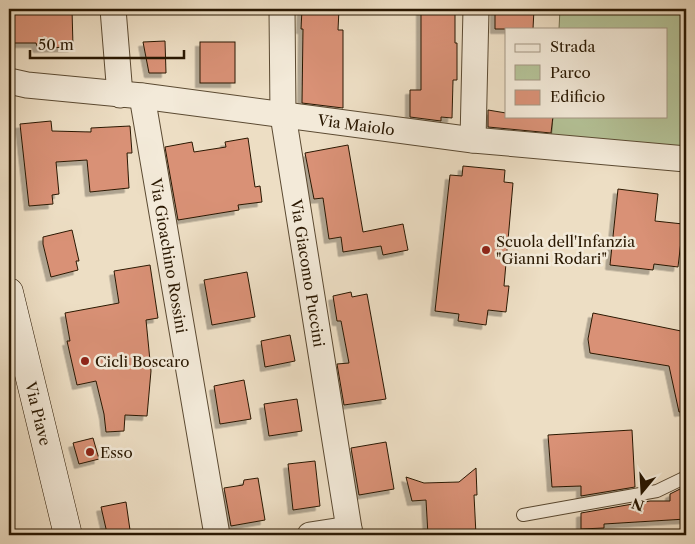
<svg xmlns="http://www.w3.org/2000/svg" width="695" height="544" font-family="'Libre Caslon Text',serif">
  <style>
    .green { fill: #b4c297; stroke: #6f6d4c }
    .building { fill: #d99176; stroke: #2a1802; filter: url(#shadow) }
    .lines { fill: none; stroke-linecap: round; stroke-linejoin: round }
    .service-casing { stroke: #5b4a32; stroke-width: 14 }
    .minor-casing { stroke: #5b4a32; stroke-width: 27 }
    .secondary-casing { stroke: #2a1802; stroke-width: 29 }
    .service { stroke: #f3ead9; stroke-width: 12 }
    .minor { stroke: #f3ead9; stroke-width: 25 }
    .secondary { stroke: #f3ead9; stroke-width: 28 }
    .poi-dot { fill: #8f2418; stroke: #f3ead9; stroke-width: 2 }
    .labels { text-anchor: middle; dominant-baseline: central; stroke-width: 5; stroke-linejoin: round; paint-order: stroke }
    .street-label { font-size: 15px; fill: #2a1802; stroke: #f3ead9 }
    .poi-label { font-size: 15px; fill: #2a1802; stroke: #f3ead9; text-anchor: start }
  </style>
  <defs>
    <filter id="shadow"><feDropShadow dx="-4.5" dy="4.5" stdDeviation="0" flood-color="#0004"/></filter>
  </defs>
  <rect width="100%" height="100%" fill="#eddec4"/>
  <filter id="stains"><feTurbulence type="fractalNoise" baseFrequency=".004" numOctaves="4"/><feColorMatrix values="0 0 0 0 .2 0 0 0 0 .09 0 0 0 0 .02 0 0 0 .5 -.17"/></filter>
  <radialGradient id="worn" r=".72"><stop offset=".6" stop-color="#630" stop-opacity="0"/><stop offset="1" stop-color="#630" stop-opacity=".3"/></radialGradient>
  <polygon class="green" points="560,9 686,9 686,150 551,141 553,116 666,116 666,29 559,29"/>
  <g class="building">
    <polygon points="12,9 72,9 73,47 38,48 36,43 13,43"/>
    <polygon points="302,9 339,9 338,30 343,30 343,108 302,103 303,29 301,29"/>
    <polygon points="421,9 455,9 455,43 457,43 457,80 453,80 452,118 441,117 441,121 410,117 410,90 421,90"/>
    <polygon points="495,9 534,9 533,29 495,29"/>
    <polygon points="165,41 166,73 149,73 143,42"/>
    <rect x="200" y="42" width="35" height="41"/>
    <polygon points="488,110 506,113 506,116 553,116 551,133 488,127"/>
    <polygon points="51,121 52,131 91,132 91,128 130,126 132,153 127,153 129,188 90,192 87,160 56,162 59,194 52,195 53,204 29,206 20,124"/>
    <polygon points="248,138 255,187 260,186 262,202 238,205 239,210 178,220 165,147 192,142 194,152 226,147 225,142"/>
    <polygon points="348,145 363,232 403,224 408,250 383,255 381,246 343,252 341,237 329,239 323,198 314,199 305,153"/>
    <polygon points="463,166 505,170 504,182 513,183 504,286 509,286 506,312 488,310 486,325 458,321 459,314 435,311 450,175 462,176"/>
    <polygon points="618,189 658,194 655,221 683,224 678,267 654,264 653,270 610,265"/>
    <polygon points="72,230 79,261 76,261 78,270 51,277 43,244 43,237"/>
    <polygon points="150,265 158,318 146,320 151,371 147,416 125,415 124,431 106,432 104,414 96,381 77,385 67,341 70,341 65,313 119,303 114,271"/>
    <polygon points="247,272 255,317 212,325 204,280"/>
    <polygon points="351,292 352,297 367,294 386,399 344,405 337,364 349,363 341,321 337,321 333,296"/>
    <polygon points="593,313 686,332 686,411 679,412 669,366 590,353 588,339"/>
    <polygon points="290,335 295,361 265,367 261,341"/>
    <polygon points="244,380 251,419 220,424 214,386"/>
    <polygon points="297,399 302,431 269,436 264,404"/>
    <polygon points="632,430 635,487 581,496 581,486 552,487 548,435"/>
    <polygon points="93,438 99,459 79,464 73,443"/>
    <polygon points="386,442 394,489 359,495 351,448"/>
    <polygon points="315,461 320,506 293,510 288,464"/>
    <polygon points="476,468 477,495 474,495 476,535 428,535 426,500 412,501 406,477 424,483 459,482"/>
    <polygon points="258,478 265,520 231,526 224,488 243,485 244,480"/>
    <polygon points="686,486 686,519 604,524 604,528 581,529 581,513 650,501 670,501 670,494"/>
    <polygon points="126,502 130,530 107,533 101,507"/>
  </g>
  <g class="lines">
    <defs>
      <polyline id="service" points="523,515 657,491 686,477"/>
      <g id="minor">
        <polyline points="113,9 120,95"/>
        <path id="s1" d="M282,9L283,115L350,535"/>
        <path id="s2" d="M9,81L27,85L142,96L473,140L686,159"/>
        <path id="s3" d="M142,96L217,535"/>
        <polyline points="473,140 476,9"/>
        <polyline points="310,535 349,529"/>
      </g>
      <g id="secondary">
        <path id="s4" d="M9,292L68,535"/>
      </g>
    </defs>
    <use href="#service" class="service-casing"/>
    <use href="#minor" class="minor-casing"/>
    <use href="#secondary" class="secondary-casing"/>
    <use href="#service" class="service"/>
    <use href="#minor" class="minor"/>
    <use href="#secondary" class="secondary"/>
  </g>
  <g class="poi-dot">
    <circle cx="486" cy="250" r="5"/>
    <circle cx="85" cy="361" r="5"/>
    <circle cx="90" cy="452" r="5"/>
  </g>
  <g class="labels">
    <g class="street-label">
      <text stroke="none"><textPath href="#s2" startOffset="350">Via Maiolo</textPath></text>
      <text stroke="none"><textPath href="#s3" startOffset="162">Via Gioachino Rossini</textPath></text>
      <text stroke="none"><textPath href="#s1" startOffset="266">Via Giacomo Puccini</textPath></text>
      <text stroke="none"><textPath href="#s4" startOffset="125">Via Piave</textPath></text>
    </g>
    <g class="poi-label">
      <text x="496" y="241">Scuola dell'Infanzia<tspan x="496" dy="17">"Gianni Rodari"</tspan></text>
      <text x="95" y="361">Cicli Boscaro</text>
      <text x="100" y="452">Esso</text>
    </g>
  </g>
  <rect width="695" height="544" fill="none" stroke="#eddec4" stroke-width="30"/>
  <rect x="10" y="10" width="675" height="524" fill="none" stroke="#2a1802" stroke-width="2.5"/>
  <rect x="15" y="15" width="665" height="514" fill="none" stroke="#2a1802"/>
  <rect x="505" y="28" width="162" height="90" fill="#f3ead9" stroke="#a39683"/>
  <rect x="515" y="44" width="25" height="8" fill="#f3ead9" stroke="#a39683"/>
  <text x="550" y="52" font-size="15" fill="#2a1802">Strada</text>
  <rect x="515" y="65" width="25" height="15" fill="#b4c297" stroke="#a39683"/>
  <text x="550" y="78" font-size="15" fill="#2a1802">Parco</text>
  <rect x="515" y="90" width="25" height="15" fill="#d99176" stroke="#a39683"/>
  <text x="550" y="102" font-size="15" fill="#2a1802">Edificio</text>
  <g transform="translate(642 492) rotate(198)" stroke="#f3ead9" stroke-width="4" paint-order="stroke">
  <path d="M0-4L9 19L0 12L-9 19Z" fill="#2a1802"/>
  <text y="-8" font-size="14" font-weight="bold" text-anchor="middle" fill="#2a1802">N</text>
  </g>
  <path d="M30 50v8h154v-8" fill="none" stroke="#2a1802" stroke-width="2.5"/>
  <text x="38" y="50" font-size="15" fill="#2a1802" stroke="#f3ead9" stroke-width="4" paint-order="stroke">50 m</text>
  <rect width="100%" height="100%" filter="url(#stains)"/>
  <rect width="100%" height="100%" fill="url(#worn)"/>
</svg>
